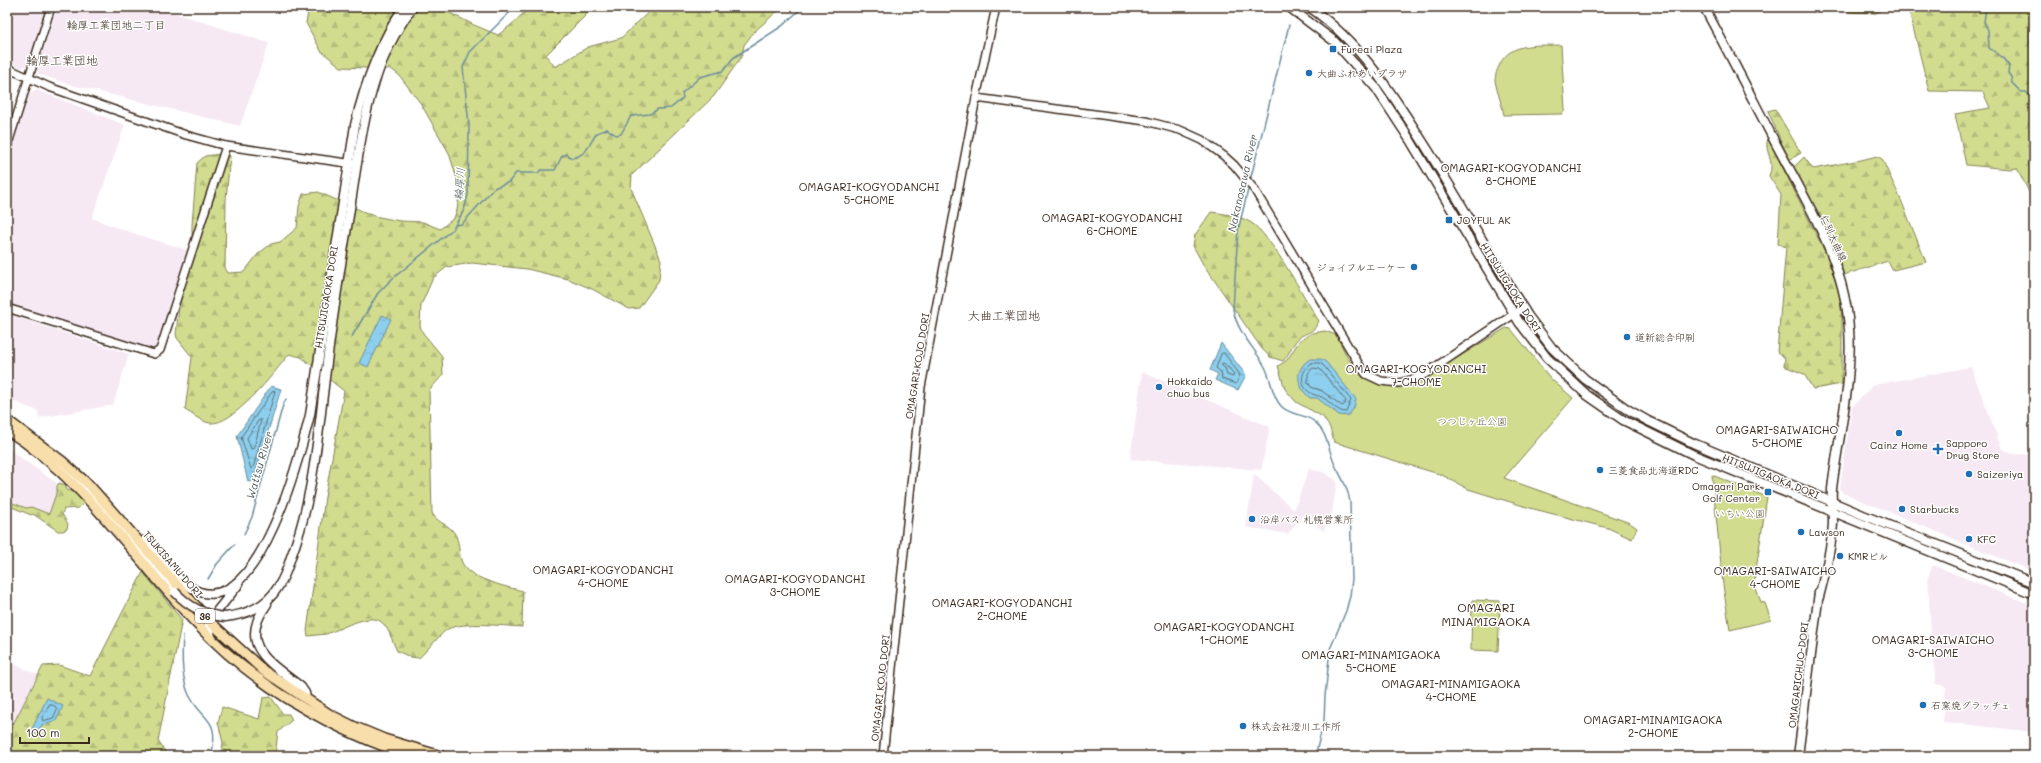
<svg xmlns="http://www.w3.org/2000/svg" width="2041" height="763" font-family="Mali,'Klee One',sans-serif">
  <style>
    .built { fill: #f6e9f4 }
    .forest { fill: url(#forest-firs); stroke: #868356 }
    .green { fill: #d1dc8f; stroke: #868356 }
    .water { fill: url(#water-ripples); stroke: #6c8d9b }
    .lines { fill: none; stroke-linecap: round; stroke-linejoin: round }
    .shore { stroke: #5c6c71; stroke-width: 1 }
    .stream { stroke: #6c8d9b; stroke-width: 1.5 }
    .tertiary-casing { stroke: #3b2a1e; stroke-width: 10 }
    .secondary-casing { stroke: #3b2a1e; stroke-width: 11 }
    .trunk-casing { stroke: #3b2a1e; stroke-width: 12 }
    .tertiary { stroke: #fff; stroke-width: 7 }
    .secondary { stroke: #fff; stroke-width: 8 }
    .trunk { stroke: #f8deab; stroke-width: 9 }
    .secondary-bridge-casing { stroke: #3b2a1e; stroke-width: 11; stroke-linecap: butt }
    .secondary-bridge { stroke: #fff; stroke-width: 8 }
    .poi-dot { fill: #1f6fb2; stroke: #fff; stroke-width: 1.5 }
    .labels { text-anchor: middle; dominant-baseline: central; stroke-width: 3; stroke-linejoin: round; paint-order: stroke }
    .shield { fill: #fff; stroke: #766a62; stroke-width: 1 }
    .shield-label { font-size: 9px; font-weight: bold; fill: #3b2a1e }
    .poi-label { font-size: 10px; fill: #3b2a1e; stroke: #fff; text-anchor: start }
    .street-label { font-size: 10px; fill: #3b2a1e; stroke: #fff }
    .park-label { font-size: 10px; fill: #60563a; stroke: #fff }
    .neighbourhood-label { font-size: 11px; fill: #3b2a1e; stroke: #fff }
    .water-label { font-size: 11px; font-style: italic; fill: #545c5c; stroke: #fff }
    .quarter-label { font-size: 12px; fill: #3b2a1e; stroke: #fff }
  </style>
  <defs>
    <pattern id="forest-firs" width="22" height="20" patternUnits="userSpaceOnUse"><rect width="22" height="20" fill="#d1dc8f"/><path d="M5 1l3.5 6h-7zM16 11l3.5 6h-7z" fill="#b4bd7b"/></pattern>
    <pattern id="water-ripples" width="26" height="14" patternUnits="userSpaceOnUse"><rect width="26" height="14" fill="#8dcfee"/><path d="M2 4q2-2 4 0t4 0M15 11q2-2 4 0t4 0" fill="none" stroke="#7bb2cc"/></pattern>
  </defs>
  <rect width="100%" height="100%" fill="#fff"/>
  <filter id="ink" filterUnits="userSpaceOnUse"><feTurbulence type="fractalNoise" baseFrequency=".025" numOctaves="2"/><feDisplacementMap in="SourceGraphic" scale="8" xChannelSelector="R" yChannelSelector="G"/><feConvolveMatrix kernelMatrix="1 2 1 2 8 2 1 2 1" color-interpolation-filters="sRGB"/></filter>
  <g filter="url(#ink)">
    <g class="built">
      <polygon points="7,7 47,7 28,65 21,68 7,60"/>
      <polygon points="57,7 156,7 269,43 240,126 72,85 38,74 37,70"/>
      <polygon points="37,90 125,125 92,218 123,230 187,250 156,346 150,350 7,304 7,167 28,95"/>
      <polygon points="7,314 129,354 113,405 39,418 38,411 7,399"/>
      <polygon points="1971,367 2002,449 2014,454 2034,455 2034,572 1843,493 1840,488 1852,407 1873,385"/>
      <polygon points="1142,372 1270,427 1261,470 1130,459"/>
      <polygon points="7,448 62,487 52,519 7,499"/>
      <polygon points="1309,469 1323,472 1337,481 1332,512 1324,531 1302,516 1288,534 1246,527 1254,474 1294,510"/>
      <polygon points="1933,565 2034,606 2034,732 1943,722 1946,686 1935,684 1935,673 1932,656 1928,577"/>
      <polygon points="7,661 38,675 7,736"/>
    </g>
    <g class="forest">
      <path d="M309,7H438L474,25L498,35L511,25L530,7H592L585,16L546,55L555,67L588,47L621,38L654,7H782L754,32L744,45L742,56L714,96L632,175L631,188L661,260L659,280L639,308L629,309L592,289L568,279L527,269L472,263L447,267L433,278L421,305L420,326L423,333L442,356L443,375L429,390L432,513C440,526 450,523 456,536C460,544 458,558 464,566C474,580 507,587 523,591L522,627C504,626 464,621 448,629C443,631 426,652 419,658L410,657L397,651C392,641 389,627 380,621C368,613 339,630 326,634C320,635 314,635 308,636L307,631L325,497L344,391L301,357L289,354C275,372 233,426 210,423C202,422 192,414 185,410L192,357L177,338L176,334L182,280L192,262V225L197,163L205,156L228,153L230,156L226,199L225,268L228,273L244,272L258,254L271,244L280,242L297,228L299,206L303,194L318,192L374,216L400,221L423,222L440,229L454,218L457,210L460,189L449,153L421,104L399,75L391,69L341,67L321,51L306,23Z"/>
      <polygon points="1845,7 1887,7 1876,13 1849,12"/>
      <path d="M1908,7H2034C2034,26 2023,34 2034,54V197L2031,196L2017,168L2010,169L1966,165L1955,114L1990,108L1983,92L1929,91Z"/>
      <polygon points="1775,109 1801,153 1789,160 1768,111"/>
      <path d="M1768,138L1830,262L1839,293L1842,316V384L1813,389L1804,374L1784,366L1785,358L1777,352L1786,247L1778,244L1781,195L1769,176C1776,160 1763,152 1768,138Z"/>
      <polygon points="1877,156 1882,159 1901,200 1926,262 1893,270 1888,261 1844,275 1834,246 1793,168 1804,157 1813,169 1861,160"/>
      <path d="M1211,212C1225,214 1238,215 1250,222C1271,234 1304,298 1319,321C1311,337 1306,330 1297,340C1292,345 1289,355 1283,361L1270,357L1262,349L1203,264L1193,246L1195,235Z"/>
      <polygon points="59,483 65,485 67,490 75,492 84,503 79,508 64,509 62,514 68,524 67,529 63,531 58,531 33,514 31,515 7,505 7,496 13,503 26,508 31,507 49,514 57,491 57,486"/>
      <polygon points="143,572 182,620 158,741 168,756 7,756 7,736 43,666 59,665 90,676"/>
      <polygon points="271,697 283,714 289,714 292,720 278,732 275,756 221,756 223,743 218,722 222,707 259,719 263,698"/>
    </g>
    <g class="green">
      <path d="M1561,45L1565,110L1562,114L1504,115C1502,104 1497,92 1495,81C1495,75 1497,70 1500,64C1511,41 1540,46 1561,45Z"/>
      <polygon points="1506,328 1511,329 1551,379 1573,398 1504,478 1630,523 1637,528 1632,539 1608,528 1530,508 1468,489 1442,475 1334,442 1330,428 1323,417 1296,402 1285,389 1278,366 1287,360 1300,340 1312,333 1325,331 1336,335 1349,360 1366,378 1378,384 1393,387 1411,386"/>
      <polygon points="1712,475 1767,497 1754,583 1761,602 1765,603 1771,620 1730,630 1723,585"/>
      <polygon points="1472,600 1500,601 1498,651 1471,650"/>
    </g>
    <g class="water">
      <polygon points="382,315 391,319 368,367 359,363"/>
      <polygon points="1221,343 1246,375 1238,390 1215,380 1218,374 1210,370"/>
      <path d="M1310,359H1321L1326,362L1356,399L1354,408L1348,416L1339,415L1317,398H1310C1296,386 1294,369 1310,359Z"/>
      <polygon points="271,386 281,389 253,481 248,482 237,436"/>
      <polygon points="47,698 63,706 56,721 41,726 36,733 32,733 32,729"/>
    </g>
    <g class="lines">
      <g class="shore">
        <polygon points="1224,353 1240,375 1236,384 1222,379 1221,372 1216,368 1221,354"/>
        <polygon points="1223,363 1225,364 1234,374 1233,377 1227,375 1225,368 1222,366"/>
        <path d="M1312,363H1319L1323,365L1351,400L1346,412C1338,412 1331,403 1325,399C1320,395 1315,396 1311,393C1298,386 1301,369 1312,363Z"/>
        <polygon points="1313,368 1320,369 1346,401 1344,405 1342,406 1322,391 1311,387 1308,382 1308,374"/>
        <polygon points="275,391 253,468 251,469 241,437 272,392"/>
        <polygon points="261,420 254,448 251,449 247,438 258,421"/>
        <polygon points="50,704 56,707 57,710 53,718 43,721 42,718"/>
      </g>
      <g class="stream">
        <polyline points="1986,7 1984,22 1988,30 1989,48 2002,57 2009,66 2008,73 2011,77 2012,83 2021,92 2026,92 2034,100 2034,106"/>
        <polyline points="2034,130 2032,134 2034,136"/>
        <polyline points="1250,181 1289,25"/>
        <path d="M1249,186L1238,230L1233,309C1237,332 1254,347 1265,367C1272,380 1271,395 1281,406C1289,415 1303,414 1312,420C1328,431 1328,450 1335,465C1342,478 1348,488 1350,502L1352,579L1350,596L1346,611L1330,649L1325,696L1324,721L1315,756"/>
        <path d="M456,225L462,224L494,188L509,182L516,173H538L541,170H555L562,156L566,154L572,158C587,155 589,145 596,134C597,133 604,130 607,129L616,135L621,134L631,116L650,114L658,109L671,108L683,98L682,93L700,77L723,71L733,58L782,26L803,7"/>
        <polyline points="351,338 378,293 392,279 453,229 464,210 468,195 469,125 463,67 470,52 515,7"/>
        <polyline points="244,534 252,517 283,405 286,399"/>
        <polyline points="208,579 217,564 235,544"/>
        <path d="M183,635C182,653 181,672 187,690C198,721 222,714 211,756"/>
      </g>
      <defs>
        <g id="tertiary">
          <polyline points="7,68 49,87 186,135 226,146 354,164"/>
          <polyline points="976,98 1146,121 1180,130 1202,140 1224,156 1234,165 1254,189 1360,366 1366,374 1381,381 1399,383 1414,379 1425,374 1523,308"/>
          <polyline points="7,147 51,7"/>
          <polyline points="7,308 154,354 160,350 226,146"/>
          <polyline points="883,756 921,387 976,98 996,7"/>
          <polyline points="2033,756 2034,752"/>
        </g>
        <g id="secondary">
          <polyline points="1289,7 1334,41 1376,88 1410,140 1519,322 1547,358 1587,395 1623,420 1694,455 2034,594"/>
          <path d="M1309,7C1361,42 1395,98 1428,150C1462,205 1494,261 1528,316L1552,348L1585,379L1627,409L1648,421L1693,443L1863,515L2034,583"/>
          <path d="M1704,7C1729,53 1753,100 1777,146C1808,204 1845,263 1849,329C1853,383 1838,436 1832,489C1831,501 1833,512 1833,523C1832,543 1824,578 1819,597"/>
          <polyline points="56,461 95,499 175,592"/>
          <path d="M144,541C158,556 181,586 200,592C260,612 300,455 310,415L355,125C365,83 379,43 404,7"/>
          <path d="M267,604C236,646 271,663 301,687L305,693L306,699"/>
          <path d="M225,617C246,615 267,606 278,587C284,578 288,567 291,557C309,510 315,462 321,413C328,347 338,281 349,215C361,141 366,69 413,7"/>
          <polyline points="212,639 208,627 209,621 238,585"/>
          <polyline points="1798,756 1819,592"/>
        </g>
        <g id="trunk">
          <polyline points="7,420 62,461 89,485 209,621 264,671 329,714 355,727 384,739 441,756"/>
          <path d="M7,430C83,478 132,555 193,620C253,685 327,728 411,756"/>
        </g>
      </defs>
      <use href="#tertiary" class="tertiary-casing"/>
      <use href="#secondary" class="secondary-casing"/>
      <use href="#trunk" class="trunk-casing"/>
      <use href="#tertiary" class="tertiary"/>
      <use href="#secondary" class="secondary"/>
      <use href="#trunk" class="trunk"/>
      <defs>
        <path id="secondary-bridge" d="M175,592C189,607 204,615 225,617"/>
      </defs>
      <use href="#secondary-bridge" class="secondary-bridge-casing"/>
      <use href="#secondary-bridge" class="secondary-bridge"/>
    </g>
  </g>
  <g class="poi-dot">
    <rect x="1329" y="45" width="8" height="8" rx="2"/>
    <circle cx="1309" cy="73" r="4"/>
    <rect x="1445" y="216" width="8" height="8" rx="2"/>
    <circle cx="1414" cy="267" r="4"/>
    <circle cx="1627" cy="337" r="4"/>
    <circle cx="1159" cy="387" r="4"/>
    <circle cx="1899" cy="433" r="4"/>
    <path d="M1936 443h4v4h4v4h-4v4h-4v-4h-4v-4h4z"/>
    <circle cx="1600" cy="470" r="4"/>
    <circle cx="1969" cy="474" r="4"/>
    <rect x="1764" y="488" width="8" height="8" rx="2"/>
    <circle cx="1902" cy="509" r="4"/>
    <circle cx="1252" cy="519" r="4"/>
    <circle cx="1801" cy="532" r="4"/>
    <circle cx="1969" cy="539" r="4"/>
    <circle cx="1840" cy="556" r="4"/>
    <circle cx="1923" cy="705" r="4"/>
    <circle cx="1243" cy="726" r="4"/>
  </g>
  <g class="labels">
    <rect class="shield" x="195" y="609" width="20" height="14" rx="3"/>
    <g class="shield-label">
      <text x="205" y="616">36</text>
    </g>
    <g class="poi-label">
      <text x="1341" y="49">Fureai Plaza</text>
      <text x="1317" y="73">大曲ふれあいプラザ</text>
      <text x="1457" y="220">JOYFUL AK</text>
      <text x="1406" y="267" text-anchor="end">ジョイフルエーケー</text>
      <text x="1635" y="337">道新総合印刷</text>
      <text x="1167" y="381">Hokkaido<tspan x="1167" dy="12">chuo bus</tspan></text>
      <text x="1946" y="443">Sapporo<tspan x="1946" dy="12">Drug Store</tspan></text>
      <text x="1899" y="445" text-anchor="middle">Cainz Home</text>
      <text x="1608" y="470">三菱食品北海道RDC</text>
      <text x="1977" y="474">Saizeriya</text>
      <text x="1760" y="486" text-anchor="end">Omagari Park<tspan x="1760" dy="12">Golf Center</tspan></text>
      <text x="1910" y="509">Starbucks</text>
      <text x="1260" y="519">沿岸バス 札幌営業所</text>
      <text x="1809" y="532">Lawson</text>
      <text x="1977" y="539">KFC</text>
      <text x="1848" y="556">KMRビル</text>
      <text x="1931" y="705">石窯焼グラッチェ</text>
      <text x="1251" y="726">株式会社澄川工作所</text>
    </g>
    <g class="street-label">
      <text transform="translate(1834 238) rotate(66)">仁別大曲線</text>
      <text transform="translate(1511 287) rotate(58)">HITSUJIGAOKA DORI</text>
      <text transform="translate(326 297) rotate(-81)">HITSUJIGAOKA DORI</text>
      <text transform="translate(917 366) rotate(-81)">OMAGARI KOJO DORI</text>
      <text transform="translate(1771 476) rotate(22)">HITSUJIGAOKA DORI</text>
      <text transform="translate(173 564) rotate(49)">TSUKISAMU DORI</text>
      <text transform="translate(1798 675) rotate(-83)">OMAGARICHUO-DORI</text>
      <text transform="translate(880 688) rotate(-84)">OMAGARI KOJO DORI</text>
    </g>
    <g class="park-label">
      <text x="1472" y="421">つつじヶ丘公園</text>
      <text x="1740" y="513">いちい公園</text>
    </g>
    <g class="neighbourhood-label">
      <text x="116" y="24">輪厚工業団地二丁目</text>
      <text x="1511" y="167">OMAGARI-KOGYODANCHI<tspan x="1511" dy="13">8-CHOME</tspan></text>
      <text x="869" y="186">OMAGARI-KOGYODANCHI<tspan x="869" dy="13">5-CHOME</tspan></text>
      <text x="1112" y="217">OMAGARI-KOGYODANCHI<tspan x="1112" dy="13">6-CHOME</tspan></text>
      <text x="1416" y="368">OMAGARI-KOGYODANCHI<tspan x="1416" dy="13">7-CHOME</tspan></text>
      <text x="1777" y="429">OMAGARI-SAIWAICHO<tspan x="1777" dy="13">5-CHOME</tspan></text>
      <text x="603" y="569">OMAGARI-KOGYODANCHI<tspan x="603" dy="13">4-CHOME</tspan></text>
      <text x="1775" y="570">OMAGARI-SAIWAICHO<tspan x="1775" dy="13">4-CHOME</tspan></text>
      <text x="795" y="578">OMAGARI-KOGYODANCHI<tspan x="795" dy="13">3-CHOME</tspan></text>
      <text x="1002" y="602">OMAGARI-KOGYODANCHI<tspan x="1002" dy="13">2-CHOME</tspan></text>
      <text x="1224" y="626">OMAGARI-KOGYODANCHI<tspan x="1224" dy="13">1-CHOME</tspan></text>
      <text x="1933" y="639">OMAGARI-SAIWAICHO<tspan x="1933" dy="13">3-CHOME</tspan></text>
      <text x="1371" y="654">OMAGARI-MINAMIGAOKA<tspan x="1371" dy="13">5-CHOME</tspan></text>
      <text x="1451" y="683">OMAGARI-MINAMIGAOKA<tspan x="1451" dy="13">4-CHOME</tspan></text>
      <text x="1653" y="719">OMAGARI-MINAMIGAOKA<tspan x="1653" dy="13">2-CHOME</tspan></text>
    </g>
    <g class="water-label">
      <text transform="translate(1242 183) rotate(-77)">Nakanosawa River</text>
      <text transform="translate(459 184) rotate(-86)">輪厚川</text>
      <text transform="translate(259 465) rotate(-74)">Wattsu River</text>
    </g>
    <g class="quarter-label">
      <text x="62" y="60">輪厚工業団地</text>
      <text x="1004" y="315">大曲工業団地</text>
      <text x="1486" y="607">OMAGARI<tspan x="1486" dy="14">MINAMIGAOKA</tspan></text>
    </g>
  </g>
  <rect width="2041" height="763" fill="none" stroke="#fff" stroke-width="24"/>
  <rect x="12" y="12" width="2017" height="739" fill="none" stroke="#3b2a1e" stroke-width="1.5" filter="url(#ink)"/>
  <path d="M20 737v6h69v-6" fill="none" stroke="#3b2a1e" stroke-width="2"/>
  <text x="26" y="737" font-size="12" fill="#3b2a1e" stroke="#ffffff" stroke-width="3" paint-order="stroke">100 m</text>
</svg>
